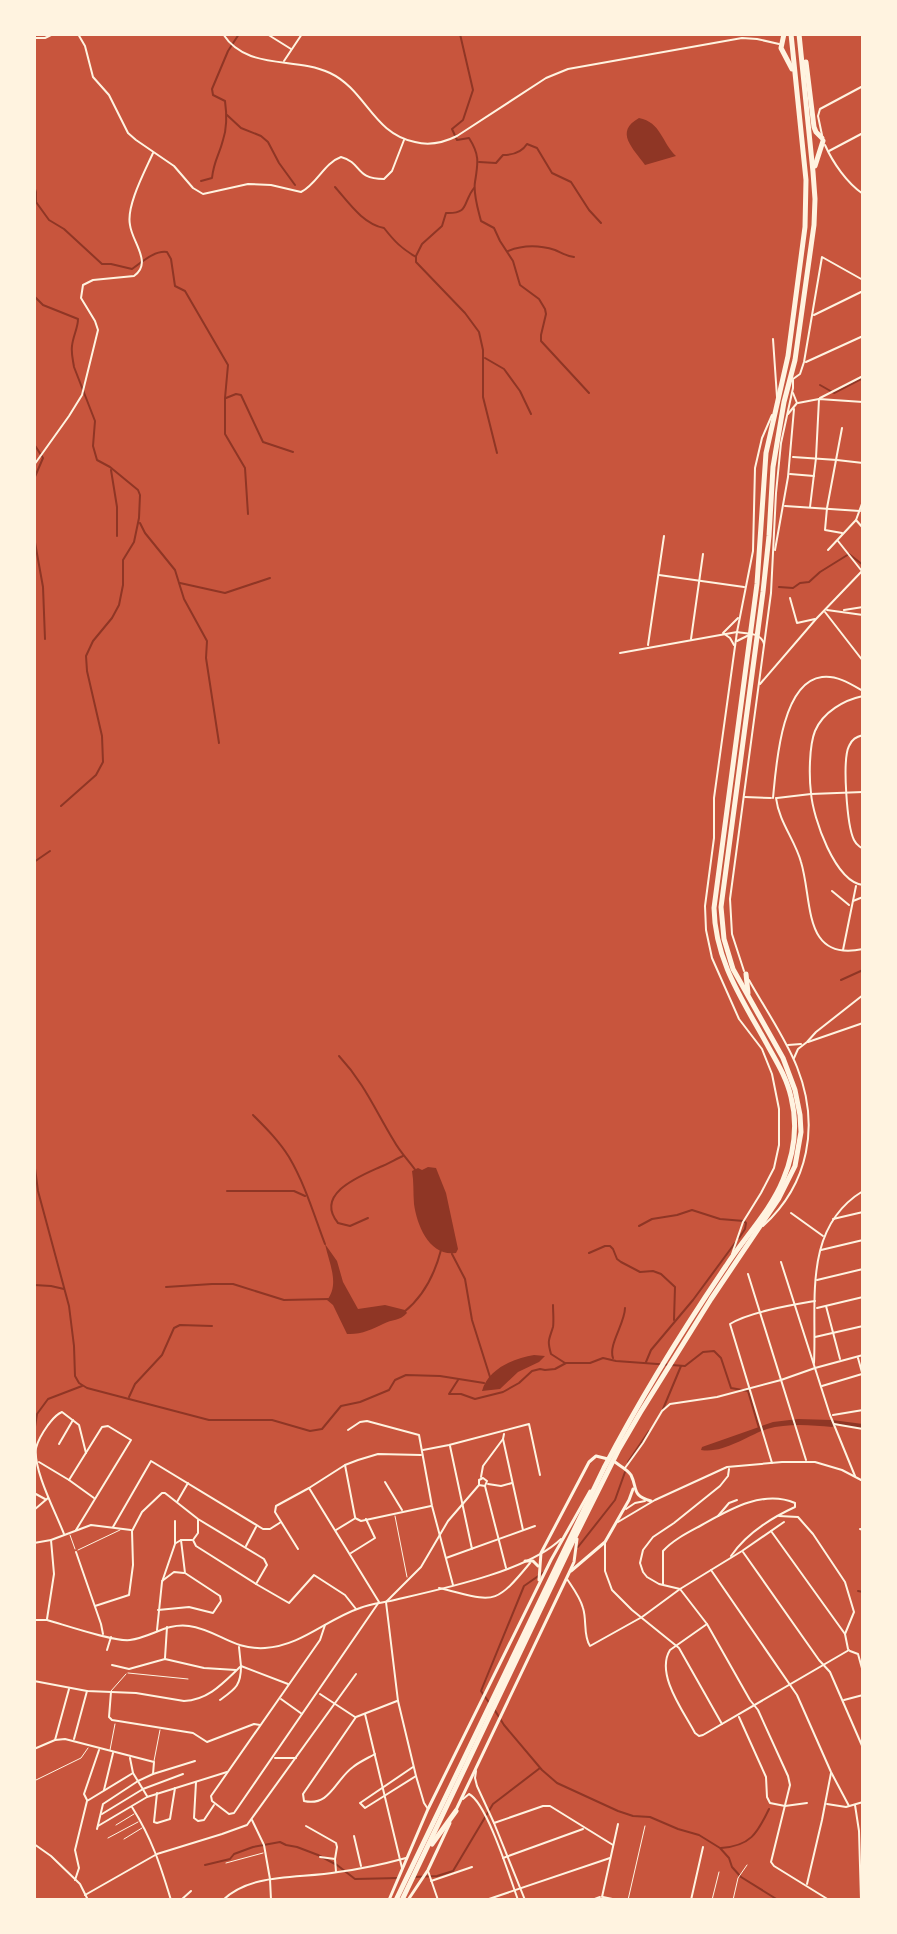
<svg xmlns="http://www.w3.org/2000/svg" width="897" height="1934" font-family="Manrope,sans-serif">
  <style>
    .water { fill: #8f3625 }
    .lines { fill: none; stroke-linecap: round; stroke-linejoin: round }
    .stream { stroke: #8f3625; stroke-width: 2 }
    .service { stroke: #fff3e0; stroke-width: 1 }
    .minor { stroke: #fff3e0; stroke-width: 2 }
    .tertiary { stroke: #fff3e0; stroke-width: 2 }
    .secondary { stroke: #fff3e0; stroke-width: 3 }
    .motorway { stroke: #fff3e0; stroke-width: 5 }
  </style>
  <rect width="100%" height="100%" fill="#c8553d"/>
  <g class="water">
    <path d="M639,118C661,122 662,143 676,156L645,165C633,148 614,132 639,118Z"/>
    <path d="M428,1167L436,1168L446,1193L458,1249L456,1253C430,1257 417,1226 414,1204C413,1193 414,1182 412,1171L418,1168L422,1170Z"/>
    <path d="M325,1244L337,1261L343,1282L358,1309L385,1305L405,1310L407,1313C400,1321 392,1319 383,1324C373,1329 360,1335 347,1334L333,1305L327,1300C340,1284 329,1263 325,1244Z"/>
    <path d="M534,1355L545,1356L539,1362L518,1372L500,1389L482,1391C488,1369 514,1358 534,1355Z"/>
    <path d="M798,1419L832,1420L863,1424V1429L837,1425L832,1427C811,1425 788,1423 767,1429C747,1436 723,1454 701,1450L702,1447L773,1422Z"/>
  </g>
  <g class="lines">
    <g class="stream">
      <path d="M460,34L473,90L463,120L452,129L457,140L469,138C480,155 478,163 475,182C473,194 478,209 481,221L494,228L500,241L513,261L520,285L539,299L545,309L546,314L541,335V341L589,393"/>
      <polyline points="227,115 241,128 261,136 268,142 279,163 295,185"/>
      <path d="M479,162L496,163L503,155C512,155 522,152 527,144L537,148L552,173L571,182L589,210L601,223"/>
      <path d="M201,181L212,178C214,160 219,156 223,140C227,128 227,115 225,101L213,95L212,89L228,51L239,34"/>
      <path d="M34,186L36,192V202L49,220L64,229L102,264H111L132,269C142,262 155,250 167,252L171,259L175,286L185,291L228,365L225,398V434L245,468L248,514"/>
      <path d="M335,187C349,203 363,224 384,228C395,242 401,248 416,257V262L465,313L479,332L483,350V397L497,453"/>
      <path d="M508,251C523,245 539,245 555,250C562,253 566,256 574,257"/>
      <path d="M416,256L422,244L442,226L446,213C470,214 462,203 474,188"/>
      <path d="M34,296L43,305L78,319C78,328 73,336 72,346C71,353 73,360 74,367L95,421L93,446L97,460L110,467L138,490L140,495L139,518L134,542L123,560V585L119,605L112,618L93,641L86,656L87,671L102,736L103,762L96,775L61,806"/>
      <polyline points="485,358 504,369 520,391 531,414"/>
      <polyline points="820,385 834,393 863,378"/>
      <polyline points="226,398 236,394 241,395 263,442 293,452"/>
      <polyline points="34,444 43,458 34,479"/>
      <polyline points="111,470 117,507 117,536"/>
      <polyline points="140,523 145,533 175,570 184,599 207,641 206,658 219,743"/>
      <polyline points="34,537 43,587 45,639"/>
      <polyline points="180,583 225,593 270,578"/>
      <polyline points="779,587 793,588 800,583 809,582 820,572 849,554 863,565"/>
      <polyline points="34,862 50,851"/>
      <polyline points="841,980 863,970"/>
      <path d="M339,1056C365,1084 375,1110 394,1141C400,1152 409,1161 416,1171"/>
      <path d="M253,1115C266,1128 279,1141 289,1157C305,1184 314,1215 325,1244"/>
      <polyline points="34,1161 38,1191 69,1306 74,1346 75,1376 79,1383 87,1388 209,1420 272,1420 310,1431 322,1429 341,1406 360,1402 389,1390 395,1380 406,1375 440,1376 484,1383"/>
      <polyline points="227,1191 294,1191 305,1196"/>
      <path d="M368,1218L350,1226L338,1223C314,1194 360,1176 380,1167C388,1164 396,1159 403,1156"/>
      <polyline points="639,1226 652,1219 677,1215 692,1210 720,1219 744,1221 746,1223 745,1229 739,1238"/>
      <polyline points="589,1253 605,1246 610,1246 613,1249 617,1259 621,1262 640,1272 653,1271 661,1274 675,1287 674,1320"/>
      <polyline points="452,1254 465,1279 472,1320 490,1377"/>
      <polyline points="34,1285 51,1286 64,1289"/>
      <polyline points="166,1287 212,1284 233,1284 284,1300 329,1299"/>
      <path d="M553,1305C553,1312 554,1321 553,1327C549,1340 547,1340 551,1354L565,1363"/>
      <path d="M404,1312C423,1297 435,1273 441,1250"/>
      <path d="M613,1358C608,1345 625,1323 625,1308"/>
      <polyline points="646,1362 651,1350 693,1300 735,1243"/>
      <polyline points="458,1380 449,1394 461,1394 475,1399 503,1392 519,1383 532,1371 540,1369 545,1370 555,1369 566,1363 590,1363 603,1358 616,1361 685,1366 703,1352 714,1351 721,1358 731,1388 748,1391 759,1428"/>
      <polyline points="129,1397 135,1384 162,1355 174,1328 180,1325 212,1326"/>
      <polyline points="663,1409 681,1366"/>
      <polyline points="34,1433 37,1414 48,1399 82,1386"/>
      <polyline points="628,1462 649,1431"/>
      <polyline points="578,1547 615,1500 625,1472"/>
      <polyline points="858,1591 863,1592"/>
      <polyline points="490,1704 481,1691 483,1686 524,1586 544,1572"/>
      <polyline points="494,1709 504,1725 542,1770 557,1783 618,1811 633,1816 650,1817 678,1829 699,1835 720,1848 729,1858 732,1867 741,1877 778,1900"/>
      <path d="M721,1848C750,1846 757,1834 769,1809"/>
      <polyline points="205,1865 230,1859 234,1854 253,1847 280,1842 286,1845 297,1847 318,1855 337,1865 355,1879 399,1878"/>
      <polyline points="413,1877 437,1876 453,1871 493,1804 540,1768"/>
    </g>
    <g class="service">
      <polyline points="395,1516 407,1577"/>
      <polyline points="70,1535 75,1549"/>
      <polyline points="78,1550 120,1530"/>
      <polyline points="128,1673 188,1679"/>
      <polyline points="111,1691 126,1674"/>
      <polyline points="110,1750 115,1724"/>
      <polyline points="154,1761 160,1730"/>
      <polyline points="34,1781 81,1758 88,1748"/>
      <polyline points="116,1825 134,1814"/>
      <polyline points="108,1838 138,1822"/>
      <polyline points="124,1839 142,1828"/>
      <polyline points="226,1863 263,1853"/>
      <polyline points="628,1900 645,1826"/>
      <polyline points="712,1900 719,1872"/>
      <polyline points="733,1900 738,1878 747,1865"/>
    </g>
    <g class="minor">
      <path d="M78,34L85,46L93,77L109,95L128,133L136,140L174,166L193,188L203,194L248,184L271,185L301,192C317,184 324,163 341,157C363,163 354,179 384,179L392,171L404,140"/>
      <polyline points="267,34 291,49"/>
      <polyline points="34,38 45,38 53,34"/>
      <polyline points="284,61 302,34"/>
      <polyline points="822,135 818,116 820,109 863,86"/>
      <path d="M825,145C833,163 847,183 863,194"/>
      <polyline points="829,151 863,133"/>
      <polyline points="814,315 863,291"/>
      <polyline points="773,339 777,397"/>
      <polyline points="806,362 863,336"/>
      <polyline points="793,379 800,374 804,362 822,257 863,280"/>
      <polyline points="820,398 863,376"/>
      <polyline points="798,403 819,399 863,402"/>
      <polyline points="842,428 827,508 825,530 842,533"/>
      <polyline points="793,457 837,460 863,463"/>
      <path d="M34,465L69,416L82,395L98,330L95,321L81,298L83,285L93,280L134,276C153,263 132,242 130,225C126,206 145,171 153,153"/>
      <polyline points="790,474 814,476"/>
      <polyline points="785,506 860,511"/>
      <polyline points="810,507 816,458 819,399"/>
      <polyline points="856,520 863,528"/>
      <polyline points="838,541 861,570"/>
      <polyline points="775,550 788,477 794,409"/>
      <polyline points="828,550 856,520 863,501"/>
      <polyline points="659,575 744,587"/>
      <polyline points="790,598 797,623 815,619"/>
      <polyline points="827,610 863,615"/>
      <polyline points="844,610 863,607"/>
      <polyline points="825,612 863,661"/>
      <polyline points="691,639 703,554"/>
      <polyline points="648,645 664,536"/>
      <polyline points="620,653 737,632"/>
      <polyline points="760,684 816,619 863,570"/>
      <path d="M863,696C844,700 823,712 815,731C809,746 809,777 811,793C813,818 835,882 863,885"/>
      <path d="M863,735C856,737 852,739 849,746C842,760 847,826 854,840C857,846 858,845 863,849"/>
      <polyline points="745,797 771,798"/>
      <path d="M773,798C776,767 781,682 822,677C837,675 851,684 863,691"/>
      <path d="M776,798C779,822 795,840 801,862C813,901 802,962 863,949"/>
      <polyline points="777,798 811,794 863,792"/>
      <polyline points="832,891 849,905"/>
      <polyline points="853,901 863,897"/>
      <polyline points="843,950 856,886"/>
      <polyline points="808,1042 863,1023"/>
      <polyline points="788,1045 801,1044"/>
      <polyline points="794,1058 798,1049 807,1042 816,1032 863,995"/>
      <polyline points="791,1213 823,1236"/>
      <polyline points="833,1219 863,1212"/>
      <polyline points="821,1250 863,1240"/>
      <polyline points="781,1262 830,1415 855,1476"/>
      <polyline points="748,1274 806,1460"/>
      <polyline points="817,1280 863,1269"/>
      <polyline points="826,1306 840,1359"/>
      <polyline points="817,1308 863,1297"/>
      <polyline points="815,1337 863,1326"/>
      <polyline points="858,1358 863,1376"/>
      <path d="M814,1363C817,1302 802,1228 863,1191"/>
      <polyline points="822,1386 862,1374"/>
      <polyline points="833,1415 863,1410"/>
      <polyline points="834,1424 863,1429"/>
      <polyline points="348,1430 360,1422 367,1421 419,1435 432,1506 453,1585"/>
      <polyline points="504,1434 503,1439 523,1530"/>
      <polyline points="59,1444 73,1420"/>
      <polyline points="450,1446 472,1549"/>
      <polyline points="423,1450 449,1445 529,1424 540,1475"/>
      <polyline points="39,1462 69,1480 94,1498"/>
      <path d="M772,1463L730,1324C749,1312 792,1305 815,1301"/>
      <polyline points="345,1465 355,1517"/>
      <polyline points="625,1468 643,1443 662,1411 670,1404 717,1397 781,1380 815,1368 863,1355"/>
      <polyline points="729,1469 728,1476 720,1486 674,1523 653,1537 643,1550 640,1563 643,1572 647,1577 659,1584 680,1589 707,1624 750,1700 758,1710 788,1776 790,1785 771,1862 774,1866 829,1900"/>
      <polyline points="481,1477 483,1466 503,1439"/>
      <polyline points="69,1480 102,1427 108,1426 131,1440 76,1530"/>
      <polyline points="385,1482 402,1510"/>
      <polyline points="488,1484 501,1486 512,1483"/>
      <polyline points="485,1486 506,1568"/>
      <polyline points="309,1488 379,1602 234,1813 229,1814 212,1801 211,1796 320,1640 325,1625"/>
      <polyline points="34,1493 45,1499"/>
      <polyline points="177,1502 188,1483"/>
      <polyline points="34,1510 48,1498"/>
      <polyline points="718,1516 729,1503 737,1500"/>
      <polyline points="779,1516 798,1517 813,1534 845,1582 854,1612 845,1634"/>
      <polyline points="355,1518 361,1521 431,1506"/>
      <polyline points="198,1520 198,1533 193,1540 196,1546 256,1584 289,1603 314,1575 345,1595 356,1609"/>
      <polyline points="113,1527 151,1461 263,1529 270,1529 281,1522"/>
      <polyline points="860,1529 863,1530"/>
      <polyline points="336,1530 354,1519"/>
      <polyline points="771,1531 845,1634 848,1649"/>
      <path d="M64,1534C56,1513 33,1470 36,1448C38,1440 43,1432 48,1425C53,1419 55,1415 62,1412L79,1425L86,1453"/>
      <polyline points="34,1543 51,1540 91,1525 131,1530"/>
      <polyline points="176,1543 181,1540 192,1540"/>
      <polyline points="605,1543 605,1571 612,1590 632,1610 679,1648 722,1724"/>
      <polyline points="246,1546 256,1527"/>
      <polyline points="298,1549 275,1512 276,1506 309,1488 345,1465 358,1460 378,1454 421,1455"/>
      <polyline points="76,1552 101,1624 103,1634"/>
      <polyline points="743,1552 819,1660 830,1672 863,1748"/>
      <polyline points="351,1553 375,1538 366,1519"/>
      <polyline points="446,1558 535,1526"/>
      <polyline points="711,1570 797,1695 831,1772 849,1806"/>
      <path d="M567,1579C573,1588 580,1597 583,1608C587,1620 583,1636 590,1646L642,1617L680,1589L742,1551L784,1522"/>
      <polyline points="162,1581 174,1572 184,1573"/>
      <path d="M663,1584V1551C673,1540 687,1533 700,1526C727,1511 762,1489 795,1503V1507C771,1518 746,1534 731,1556"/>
      <path d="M439,1588C494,1601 493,1608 530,1563"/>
      <polyline points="95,1606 129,1595 133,1565 132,1531 142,1512 162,1493 165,1493 198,1519 264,1559 267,1565 256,1584"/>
      <polyline points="158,1610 189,1607 213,1613 221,1601 220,1596 185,1573 181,1540"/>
      <polyline points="47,1619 54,1574 51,1540"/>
      <path d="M707,1624L670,1650C655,1674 684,1712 695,1733L699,1736L703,1735L849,1650"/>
      <polyline points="157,1630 162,1582 175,1544 175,1521"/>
      <polyline points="107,1650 111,1637"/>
      <polyline points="850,1651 858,1654 863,1672"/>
      <polyline points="165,1658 167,1627"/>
      <polyline points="112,1665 129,1669 165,1659 204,1668 236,1670"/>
      <path d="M34,1681L87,1691L136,1693L184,1701C209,1700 224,1682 241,1666L239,1647"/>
      <polyline points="111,1692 109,1717 112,1720 193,1733 207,1742 254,1724 260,1725"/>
      <polyline points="320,1694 355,1717"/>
      <polyline points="281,1699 302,1714"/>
      <path d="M220,1700C235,1689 241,1686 241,1666L288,1684"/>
      <polyline points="844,1700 863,1695"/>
      <polyline points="365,1714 402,1868"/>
      <polyline points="739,1717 766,1777 767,1797 770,1803 785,1806 807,1803"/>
      <polyline points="74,1739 87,1691"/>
      <polyline points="55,1740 69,1689"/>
      <polyline points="34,1749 55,1740 65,1739 154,1762 153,1774"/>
      <path d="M375,1754C368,1758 359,1762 353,1767C335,1780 330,1807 304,1801L303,1794L356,1717L397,1701"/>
      <polyline points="130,1758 133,1773 147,1796"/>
      <polyline points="275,1758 296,1758"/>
      <polyline points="413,1767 360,1803 365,1808 416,1776"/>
      <polyline points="196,1782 194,1818 198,1821 204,1820 214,1805"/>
      <polyline points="104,1790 113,1753"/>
      <polyline points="157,1793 154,1822 157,1823 170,1819 175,1788"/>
      <polyline points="87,1800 84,1794 99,1750"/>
      <polyline points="827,1804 846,1807 863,1802"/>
      <polyline points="855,1805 859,1831 861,1900"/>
      <path d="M132,1807C152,1839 160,1864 171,1900"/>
      <polyline points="428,1809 424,1803 416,1776 398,1701 386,1602 421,1567 448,1521 479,1485 479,1480 483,1478 487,1481 485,1486 479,1485"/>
      <polyline points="102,1814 143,1789 183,1774"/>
      <polyline points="252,1820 264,1845 270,1879 271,1900"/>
      <polyline points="494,1823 543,1806 550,1806 613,1845"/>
      <polyline points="98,1826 147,1797 227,1772"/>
      <polyline points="306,1826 336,1843 337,1847 335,1859"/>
      <polyline points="97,1829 103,1804 138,1781 153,1774 195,1761"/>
      <polyline points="354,1836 361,1866"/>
      <polyline points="34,1844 51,1856 80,1884 88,1900"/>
      <polyline points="320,1857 335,1859 336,1872"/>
      <polyline points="503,1858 583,1829"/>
      <polyline points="428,1871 438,1900"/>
      <polyline points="75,1880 79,1868 75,1850 87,1801 133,1773"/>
      <polyline points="431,1881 472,1867"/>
      <polyline points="807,1884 822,1820 831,1773"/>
      <polyline points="85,1895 157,1854 222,1834 247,1825 356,1674"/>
      <polyline points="602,1897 618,1824"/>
      <polyline points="603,1897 617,1900"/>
      <polyline points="181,1900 191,1891"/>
      <path d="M223,1900C252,1872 301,1879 338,1872C361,1869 384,1864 406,1858"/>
      <polyline points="486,1900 610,1858"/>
      <polyline points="592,1900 600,1897"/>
      <polyline points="691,1900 703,1847"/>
    </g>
    <g class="tertiary">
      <path d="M223,34C247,71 294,56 330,73C366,90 373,134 415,142C430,146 443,143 457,136L546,78L568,69L742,38L757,39L779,44"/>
      <polyline points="788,414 797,403 793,393"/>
      <path d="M737,632C747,634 761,632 764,644"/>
      <polyline points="737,641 749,635"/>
      <polyline points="734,645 730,638 723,633 738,618"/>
      <polyline points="744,971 732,934 730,899 771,593 776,493 781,443 793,388 793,380"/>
      <path d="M749,980C765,1009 785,1037 797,1067C820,1125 809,1184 763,1226"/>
      <polyline points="732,1254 743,1222 761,1193 774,1168 779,1145 779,1109 772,1074 762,1049 739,1019 712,958 706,930 705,906 714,838 714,798 737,632 753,551 755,468 762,438 772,415"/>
      <polyline points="626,1509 635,1503 645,1501"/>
      <polyline points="618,1522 655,1500 727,1467 782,1462 815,1462 842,1470 863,1481"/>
      <path d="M34,1620H47C65,1625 114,1642 130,1640C152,1637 166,1623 189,1626C218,1630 232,1650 265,1648C301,1646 327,1619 360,1608C369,1604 380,1603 390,1601C437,1590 527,1572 561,1539"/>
      <polyline points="476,1771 475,1778 477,1786 494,1823 525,1900"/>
      <path d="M463,1799L469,1794C487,1803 510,1878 518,1900"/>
    </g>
    <g class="secondary">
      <path d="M615,1462C620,1466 627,1469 631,1475C638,1489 631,1495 651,1501"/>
      <polyline points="525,1561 533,1561 538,1566"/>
      <polyline points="571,1571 605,1542 629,1500 633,1489"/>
      <polyline points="539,1580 541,1553 589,1462 596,1456 608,1459"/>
      <polyline points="455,1812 569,1573 574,1562 577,1539"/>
      <polyline points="389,1900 428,1809 551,1560 590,1491"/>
      <polyline points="408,1900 428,1870 450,1823"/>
    </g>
    <g class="motorway">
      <polyline points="784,34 781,48 792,69"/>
      <polyline points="806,62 814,127 816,132 822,138"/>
      <polyline points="815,166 823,141"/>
      <polyline points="746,974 748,993"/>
      <polyline points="432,1844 456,1811"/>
      <path d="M396,1900L604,1468C640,1399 682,1331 726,1266C744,1238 771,1210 783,1180C794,1154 798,1125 791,1097C787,1079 778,1064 769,1048C744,1002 715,962 714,908L757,584L766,453L788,356L805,227L806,180L791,34"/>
      <polyline points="402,1900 572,1543 619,1449 640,1413 711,1299 779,1198 795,1166 801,1132 800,1115 795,1090 783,1058 733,969 724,939 721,907 763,592 769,536 773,467 784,402 795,360 814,225 815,199 813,172 799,34"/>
    </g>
  </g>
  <rect width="897" height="1934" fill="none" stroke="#fff3e0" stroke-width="72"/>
</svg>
